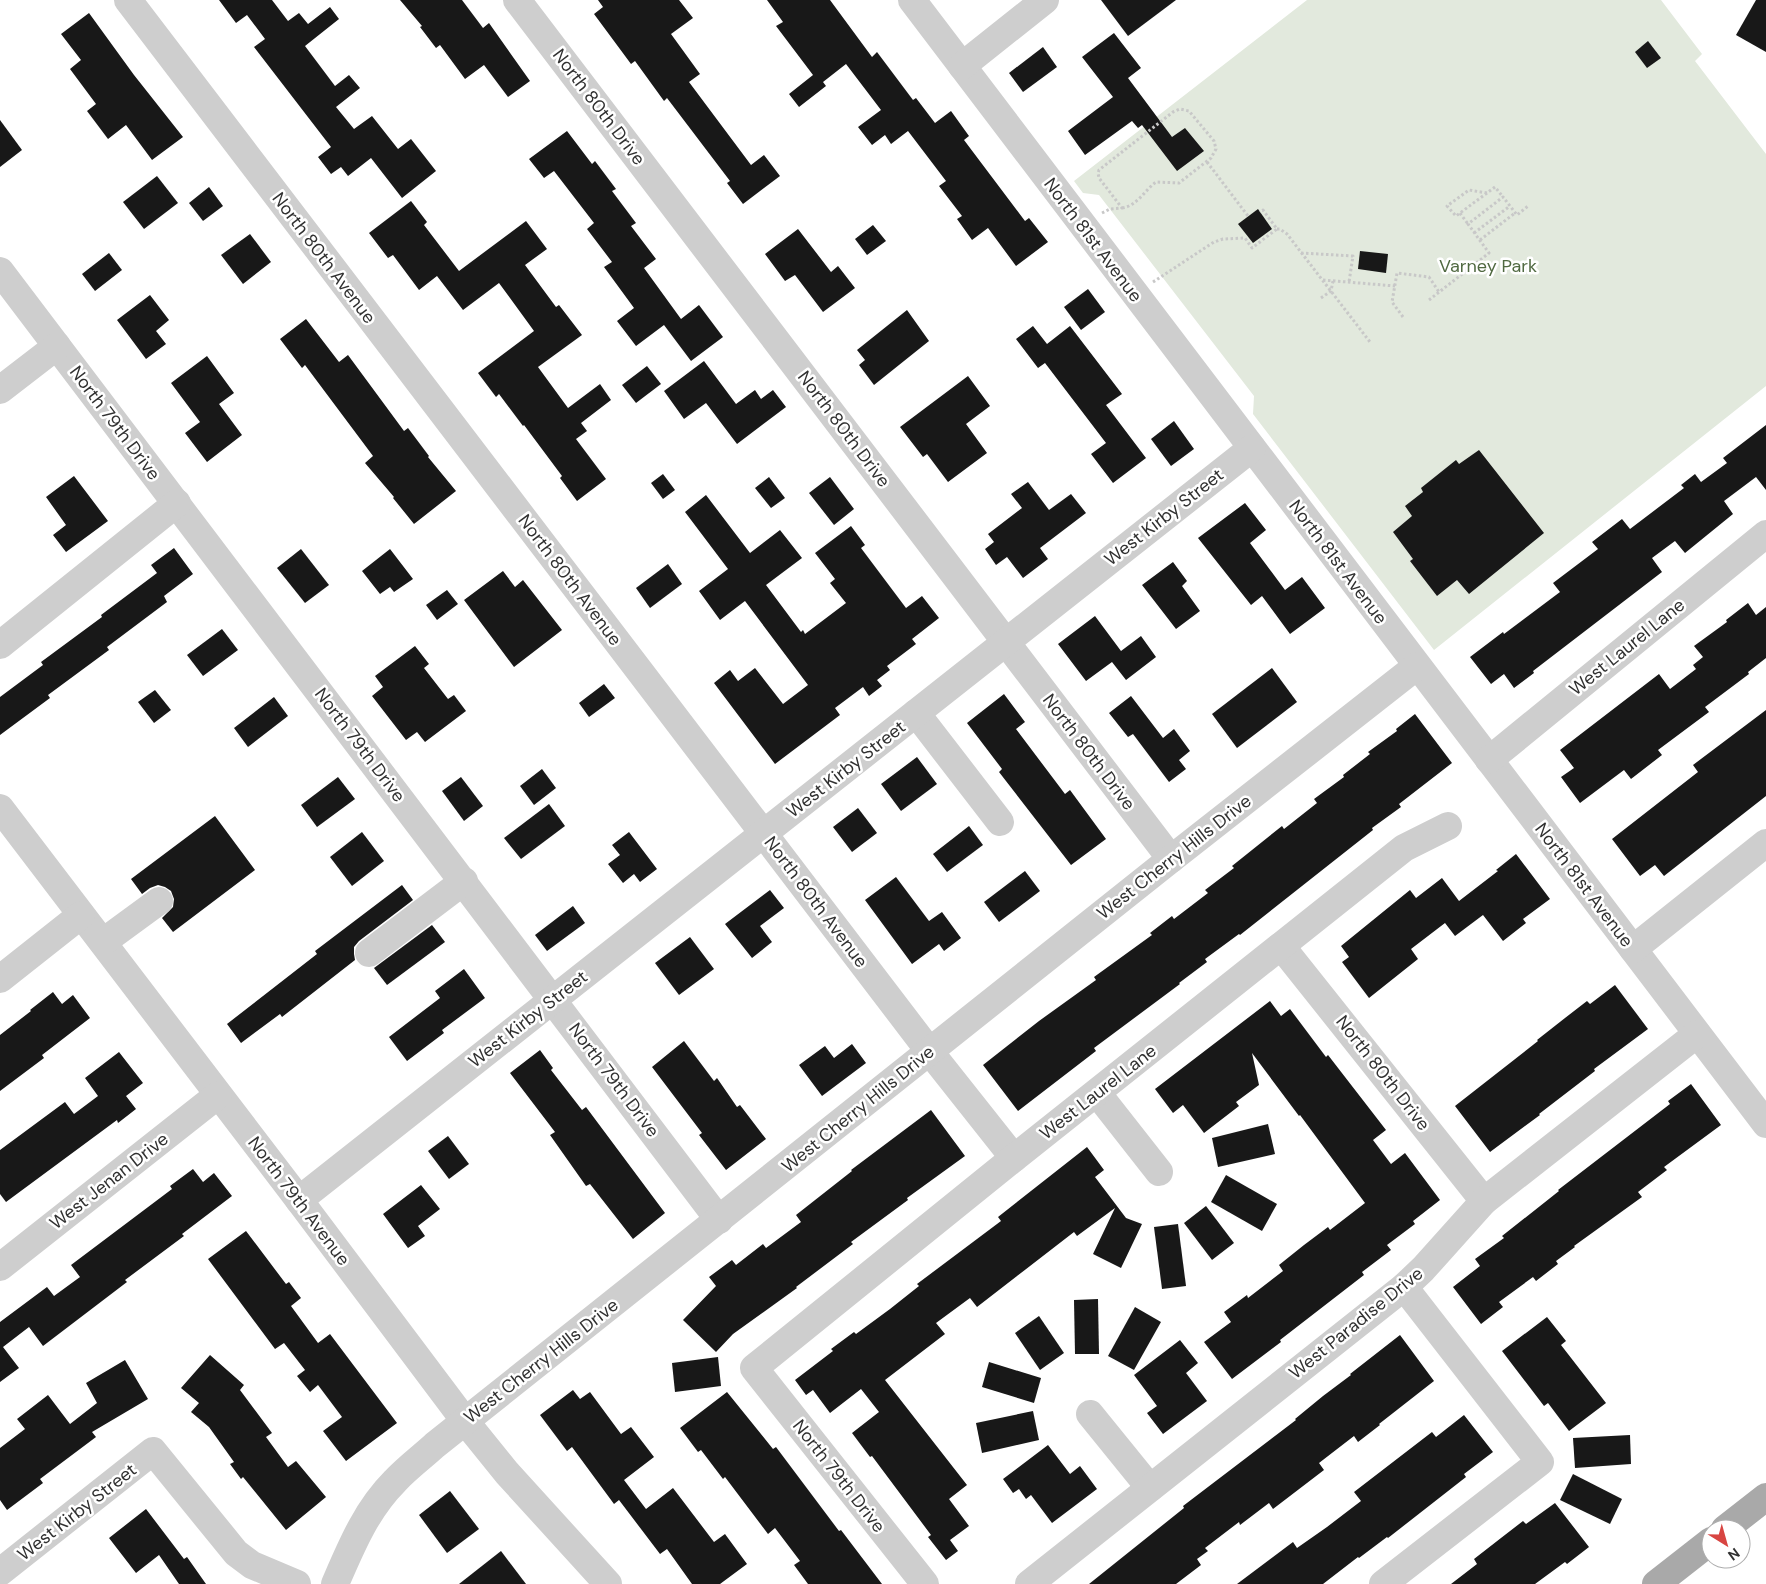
<svg xmlns="http://www.w3.org/2000/svg" width="1766" height="1584" font-family="'DM Sans',sans-serif">
  <style>
    .green { fill: #e2e9dd }
    .building { fill: #181818 }
    .lines { fill: none; stroke-linecap: round; stroke-linejoin: round }
    .path { stroke: #c8c8c8; stroke-width: 3; stroke-dasharray: 2.5 2.5; stroke-linecap: butt }
    .minor { stroke: #cecece; stroke-width: 28 }
    .major { stroke: #a9a9a9; stroke-width: 28 }
    .labels { text-anchor: middle; dominant-baseline: central; stroke-width: 5; stroke-linejoin: round; paint-order: stroke }
    .street-label { font-size: 18px; fill: #313131; stroke: #fff }
    .park-label { font-size: 18px; fill: #506941; stroke: #fff }
  </style>
  <rect width="100%" height="100%" fill="#fff"/>
  <polygon class="green" points="1307,0 1661,0 1702,54 1695,61 1766,154 1766,386 1434,650 1253,414 1254,396 1099,195 1083,193 1074,181"/>
  <g class="building">
    <polygon points="219,0 272,0 288,21 299,13 308,24 330,7 339,19 305,46 335,86 349,75 360,88 336,107 354,129 372,116 398,149 411,139 436,171 402,198 371,158 348,176 341,167 331,174 318,157 331,147 254,47 265,39 247,15 236,23"/>
    <polygon points="400,0 462,0 483,28 489,23 530,81 508,97 484,65 465,79 440,45 436,48 420,27 422,26"/>
    <polygon points="598,0 679,0 693,18 671,34 700,74 689,82 751,165 764,155 780,176 743,204 727,183 730,181 667,98 664,101 635,61 631,64 594,14 603,7"/>
    <polygon points="767,0 830,0 872,57 877,52 913,100 916,98 935,123 951,111 969,136 964,140 1025,221 1029,218 1048,242 1016,266 988,228 972,240 957,219 962,216 939,186 946,181 908,131 891,144 885,135 872,145 858,127 881,110 846,64 823,82 826,86 799,107 789,94 813,75 776,26 783,22"/>
    <polygon points="1101,0 1176,0 1128,36"/>
    <polygon points="1756,0 1766,0 1766,52 1736,35"/>
    <polygon points="89,13 134,75 183,137 152,160 126,125 108,139 87,111 96,104 70,69 81,60 61,34"/>
    <polygon points="1114,33 1141,68 1128,78 1172,137 1185,128 1204,151 1177,171 1142,125 1138,128 1132,121 1085,155 1068,131 1113,97 1082,57"/>
    <polygon points="1648,41 1661,58 1647,68 1635,52"/>
    <polygon points="1043,47 1057,67 1023,92 1009,73"/>
    <polygon points="0,120 22,150 0,167"/>
    <polygon points="567,131 592,164 595,161 616,189 612,191 636,223 631,226 656,259 644,268 681,319 699,305 723,337 691,361 664,325 636,346 617,321 634,308 604,267 612,262 587,229 594,223 554,171 544,178 529,159"/>
    <polygon points="157,176 178,203 144,229 123,202"/>
    <polygon points="209,187 223,206 203,221 189,203"/>
    <polygon points="411,201 427,222 424,225 459,271 526,221 547,249 525,265 556,307 559,305 582,335 538,367 568,408 600,384 611,400 581,423 587,431 576,439 606,479 577,501 560,478 562,476 524,425 523,426 499,394 496,397 478,373 534,331 499,283 463,310 437,276 419,290 393,255 388,258 369,233"/>
    <polygon points="1258,209 1272,229 1253,243 1238,224"/>
    <polygon points="873,225 886,241 867,255 855,239"/>
    <polygon points="798,229 831,272 838,266 855,288 823,312 795,275 785,281 765,254"/>
    <polygon points="250,234 271,262 243,284 221,255"/>
    <polygon points="1360,251 1388,254 1386,273 1358,269"/>
    <polygon points="109,253 122,270 95,291 82,274"/>
    <polygon points="1088,289 1105,312 1081,330 1064,307"/>
    <polygon points="150,295 169,320 156,331 166,344 146,359 117,320"/>
    <polygon points="907,310 929,341 874,385 859,365 865,360 857,350"/>
    <polygon points="306,319 339,362 348,355 404,431 408,428 429,456 428,457 456,491 414,524 393,498 394,497 365,463 373,456 305,365 302,368 280,339"/>
    <polygon points="1033,326 1047,344 1070,326 1122,394 1106,405 1146,458 1113,483 1091,454 1106,443 1045,363 1038,368 1016,339"/>
    <polygon points="207,356 234,393 219,404 242,435 207,462 185,433 200,422 171,383"/>
    <polygon points="704,361 736,404 755,390 761,399 773,390 786,407 737,444 706,403 684,419 664,391"/>
    <polygon points="647,366 661,384 636,403 622,385"/>
    <polygon points="968,376 990,406 966,424 987,453 948,482 927,454 923,457 900,427"/>
    <polygon points="1174,421 1194,449 1171,466 1151,439"/>
    <polygon points="1766,425 1766,490 1756,477 1724,501 1733,514 1685,553 1675,541 1652,558 1662,572 1533,671 1534,673 1514,688 1504,674 1491,684 1470,657 1503,632 1504,634 1560,592 1553,583 1598,549 1592,542 1622,519 1630,529 1684,488 1681,485 1695,474 1701,482 1727,463 1723,458"/>
    <polygon points="1479,450 1544,533 1469,594 1457,580 1437,596 1410,561 1413,559 1393,532 1412,516 1405,506 1423,492 1421,488 1456,460 1459,464"/>
    <polygon points="663,474 675,490 663,499 651,483"/>
    <polygon points="74,476 108,521 66,552 53,535 66,525 46,497"/>
    <polygon points="769,477 785,498 771,508 755,488"/>
    <polygon points="830,477 854,509 834,525 809,493"/>
    <polygon points="1028,482 1049,510 1071,494 1086,513 1040,548 1048,559 1023,578 1007,557 996,565 985,549 994,542 988,534 1022,508 1011,494"/>
    <polygon points="706,495 750,553 780,530 802,558 766,585 801,632 803,630 805,634 846,603 830,583 835,579 815,553 851,526 865,545 861,548 906,608 922,596 939,618 912,639 916,644 887,666 890,670 877,680 882,686 869,696 863,687 835,708 840,715 775,764 714,683 730,670 738,681 755,668 783,704 808,685 745,601 720,620 699,591 728,569 685,512"/>
    <polygon points="1245,503 1266,530 1250,543 1285,590 1302,577 1325,608 1290,634 1262,596 1251,605 1198,538"/>
    <polygon points="174,548 193,574 164,596 167,602 107,647 109,650 48,695 50,698 0,735 0,697 43,665 41,662 102,617 101,615 157,573 151,565"/>
    <polygon points="301,549 329,585 305,603 277,568"/>
    <polygon points="390,549 413,579 394,592 390,587 380,594 362,571"/>
    <polygon points="1173,562 1187,581 1182,586 1200,611 1176,629 1142,585"/>
    <polygon points="668,564 682,584 650,608 636,588"/>
    <polygon points="503,571 515,587 523,580 562,630 514,667 464,600"/>
    <polygon points="447,590 458,604 437,620 426,605"/>
    <polygon points="1748,603 1756,615 1766,607 1766,658 1748,672 1749,674 1705,707 1709,712 1658,750 1662,755 1631,779 1624,770 1580,803 1561,777 1574,768 1560,750 1659,674 1670,689 1696,669 1693,665 1703,657 1694,646 1727,622 1726,620"/>
    <polygon points="1095,616 1121,651 1141,636 1156,657 1126,680 1112,662 1086,681 1058,644"/>
    <polygon points="222,629 238,650 203,676 187,655"/>
    <polygon points="415,646 429,664 424,668 448,699 454,695 466,711 425,742 417,732 406,740 372,696 383,687 375,676"/>
    <polygon points="1272,668 1297,702 1237,748 1212,714"/>
    <polygon points="604,684 615,698 589,717 579,703"/>
    <polygon points="155,690 171,710 154,723 138,702"/>
    <polygon points="1004,694 1025,722 1016,729 1065,794 1070,790 1106,839 1071,865 999,772 1002,769 967,723"/>
    <polygon points="1131,696 1163,738 1174,729 1190,751 1179,760 1186,769 1169,782 1133,734 1128,737 1109,713"/>
    <polygon points="274,697 288,716 248,747 234,728"/>
    <polygon points="1766,710 1766,796 1664,876 1655,865 1640,876 1612,839 1698,772 1693,765"/>
    <polygon points="1415,714 1452,763 1399,804 1401,807 1372,828 1373,830 1240,935 1239,934 1205,959 1207,962 1179,983 1180,984 1094,1048 1096,1051 1018,1111 983,1065 1039,1021 1096,980 1094,977 1152,935 1150,933 1172,916 1174,919 1208,893 1205,890 1234,868 1232,866 1282,826 1284,829 1317,803 1314,799 1344,777 1343,775 1370,754 1368,752 1397,731 1396,729"/>
    <polygon points="917,757 937,784 901,811 881,784"/>
    <polygon points="542,769 556,788 534,805 520,786"/>
    <polygon points="338,777 355,799 317,827 301,805"/>
    <polygon points="461,777 483,806 464,821 442,791"/>
    <polygon points="549,804 565,826 521,859 504,838"/>
    <polygon points="858,808 877,833 852,852 833,827"/>
    <polygon points="215,816 255,870 173,932 162,918 173,907 174,899 171,891 165,887 158,885 150,888 142,894 131,879"/>
    <polygon points="969,826 983,845 947,872 933,854"/>
    <polygon points="362,832 384,861 352,886 330,857"/>
    <polygon points="629,832 657,869 640,882 634,874 623,883 608,864 620,855 612,845"/>
    <polygon points="1516,854 1550,899 1523,919 1526,923 1503,941 1483,915 1455,936 1445,923 1411,949 1418,959 1369,998 1342,962 1349,957 1341,946 1410,890 1416,898 1442,878 1459,901 1498,871 1496,870"/>
    <polygon points="1025,871 1040,891 999,922 984,902"/>
    <polygon points="896,877 929,921 942,912 961,938 944,951 939,944 912,964 865,900"/>
    <polygon points="402,885 413,900 359,941 354,947 354,954 355,960 282,1017 280,1014 241,1043 227,1024 317,954 315,951"/>
    <polygon points="770,890 784,908 760,926 772,942 752,958 725,924"/>
    <polygon points="573,906 585,923 547,951 535,935"/>
    <polygon points="432,925 445,942 387,985 374,968"/>
    <polygon points="690,937 714,969 679,995 655,963"/>
    <polygon points="464,969 485,998 442,1030 444,1033 407,1061 389,1037 440,998 435,991"/>
    <polygon points="1615,985 1648,1029 1594,1069 1595,1071 1539,1114 1540,1115 1490,1152 1455,1106 1538,1041 1537,1040 1565,1018 1587,1001 1590,1004"/>
    <polygon points="53,992 62,1004 73,995 90,1018 42,1055 44,1058 0,1091 0,1035 31,1011 30,1010"/>
    <polygon points="1270,1001 1281,1016 1290,1009 1326,1057 1328,1055 1386,1130 1373,1140 1391,1164 1405,1153 1440,1200 1413,1221 1415,1224 1387,1245 1391,1250 1362,1272 1364,1275 1280,1340 1281,1342 1232,1379 1204,1342 1231,1322 1224,1312 1247,1295 1248,1298 1283,1271 1279,1265 1304,1245 1328,1227 1330,1230 1365,1203 1300,1115 1299,1116 1252,1053 1259,1085 1236,1102 1239,1106 1204,1133 1183,1105 1173,1113 1155,1089"/>
    <polygon points="684,1041 714,1081 717,1078 737,1107 740,1105 766,1139 726,1170 699,1135 702,1133 652,1067"/>
    <polygon points="852,1044 866,1063 822,1096 799,1065 825,1046 834,1058"/>
    <polygon points="540,1050 553,1068 551,1070 582,1110 586,1107 665,1213 633,1239 590,1184 586,1186 550,1135 555,1132 510,1073"/>
    <polygon points="119,1052 143,1083 126,1096 136,1109 118,1123 117,1120 6,1202 0,1194 0,1150 65,1102 74,1114 98,1096 85,1078"/>
    <polygon points="1691,1084 1721,1125 1664,1167 1667,1170 1638,1192 1642,1197 1574,1246 1575,1247 1556,1261 1558,1264 1536,1281 1533,1277 1499,1302 1503,1307 1481,1324 1453,1287 1480,1266 1475,1259 1504,1238 1502,1236 1559,1191 1558,1190 1670,1104 1668,1101"/>
    <polygon points="931,1110 965,1156 907,1198 908,1200 851,1242 853,1244 796,1287 797,1288 733,1334 716,1352 683,1320 716,1286 709,1277 732,1260 736,1265 763,1244 766,1248 801,1222 796,1215 852,1171 851,1170"/>
    <polygon points="1268,1124 1275,1154 1218,1167 1212,1138"/>
    <polygon points="448,1136 469,1164 449,1179 428,1151"/>
    <polygon points="1087,1147 1104,1170 1095,1177 1126,1218 1142,1224 1121,1268 1093,1254 1115,1208 1077,1236 1074,1232 977,1307 970,1298 936,1323 945,1334 885,1380 967,1485 949,1499 969,1526 950,1540 958,1551 946,1560 928,1537 931,1535 872,1456 870,1457 852,1433 879,1412 861,1389 830,1413 813,1390 806,1395 795,1380 833,1351 831,1349 854,1332 856,1334 890,1309 919,1286 917,1284 1001,1221 998,1217"/>
    <polygon points="193,1169 203,1182 214,1173 232,1196 182,1234 184,1236 125,1280 127,1282 43,1346 29,1327 3,1347 19,1368 0,1382 0,1322 47,1287 54,1296 80,1277 71,1265 172,1189 170,1186"/>
    <polygon points="1226,1175 1277,1204 1262,1231 1211,1202"/>
    <polygon points="421,1185 440,1209 418,1226 425,1236 408,1248 383,1214"/>
    <polygon points="1206,1206 1234,1243 1212,1260 1184,1223"/>
    <polygon points="1178,1224 1186,1286 1162,1289 1154,1227"/>
    <polygon points="246,1231 286,1284 289,1282 301,1298 291,1306 318,1343 330,1334 397,1423 346,1461 323,1431 342,1417 318,1385 310,1392 297,1376 305,1370 284,1343 275,1349 208,1259"/>
    <polygon points="1098,1299 1099,1354 1075,1354 1074,1300"/>
    <polygon points="1135,1307 1161,1322 1134,1370 1108,1356"/>
    <polygon points="1039,1316 1064,1353 1040,1370 1015,1333"/>
    <polygon points="1547,1317 1566,1341 1561,1345 1606,1403 1569,1431 1548,1403 1544,1406 1502,1351"/>
    <polygon points="1400,1335 1434,1381 1379,1424 1380,1425 1358,1442 1354,1436 1319,1463 1324,1470 1273,1509 1269,1503 1240,1525 1239,1522 1205,1548 1208,1551 1197,1559 1201,1565 1176,1584 1089,1584 1184,1508 1183,1506 1296,1420 1295,1419 1323,1396 1351,1375 1350,1374"/>
    <polygon points="1180,1340 1198,1363 1186,1373 1207,1401 1163,1434 1147,1413 1157,1406 1134,1375"/>
    <polygon points="210,1355 244,1385 240,1390 272,1433 266,1437 288,1467 296,1461 326,1497 286,1530 243,1477 241,1479 230,1464 234,1462 209,1427 191,1412 199,1403 181,1388"/>
    <polygon points="718,1357 721,1386 675,1392 672,1363"/>
    <polygon points="125,1360 148,1399 92,1432 96,1437 40,1479 43,1483 7,1510 0,1500 0,1448 25,1429 17,1419 48,1395 70,1424 97,1403 86,1383"/>
    <polygon points="989,1362 1041,1378 1034,1403 982,1387"/>
    <polygon points="573,1390 580,1399 590,1392 621,1434 631,1427 654,1457 624,1480 646,1509 673,1488 714,1542 725,1534 747,1564 720,1584 692,1584 667,1549 660,1554 619,1500 614,1504 572,1447 567,1451 540,1415"/>
    <polygon points="727,1392 773,1449 776,1447 839,1531 841,1530 882,1584 808,1584 794,1565 800,1561 775,1528 768,1534 725,1477 723,1479 701,1450 698,1452 680,1428"/>
    <polygon points="1033,1411 1039,1440 982,1453 976,1423"/>
    <polygon points="1464,1415 1493,1452 1464,1474 1466,1477 1388,1538 1387,1537 1359,1558 1358,1557 1323,1584 1237,1584 1293,1542 1297,1548 1327,1527 1361,1501 1354,1492 1432,1432 1436,1437"/>
    <polygon points="1630,1435 1631,1464 1575,1468 1573,1438"/>
    <polygon points="1048,1445 1070,1474 1080,1466 1097,1489 1052,1523 1031,1495 1026,1499 1019,1489 1013,1493 1003,1479"/>
    <polygon points="1573,1474 1622,1499 1610,1524 1560,1500"/>
    <polygon points="450,1491 479,1529 447,1553 419,1515"/>
    <polygon points="1555,1503 1589,1547 1567,1564 1565,1562 1535,1584 1451,1584 1477,1564 1474,1559 1501,1538 1523,1521 1526,1524"/>
    <polygon points="146,1509 184,1559 187,1557 206,1584 179,1584 159,1555 136,1573 109,1538"/>
    <polygon points="501,1551 526,1584 459,1584"/>
  </g>
  <g class="lines">
    <g class="path">
      <polyline points="1207,162 1248,216"/>
      <polyline points="1487,193 1469,190 1447,206 1456,216 1495,187 1503,197"/>
      <path d="M1102,213L1110,209L1122,208L1099,178L1098,173L1099,170L1173,112L1180,109L1189,111L1214,141L1216,149L1211,158L1179,183L1156,182C1145,190 1137,206 1122,208"/>
      <polyline points="1460,213 1468,224"/>
      <polyline points="1277,229 1280,229 1287,234 1370,342"/>
      <polyline points="1474,233 1510,206"/>
      <polyline points="1480,240 1515,213"/>
      <polyline points="1301,253 1353,256 1349,282"/>
      <polyline points="1323,280 1395,286"/>
      <polyline points="1153,282 1214,242 1223,239 1245,238 1252,248 1277,229 1263,210 1260,212"/>
      <polyline points="1321,298 1331,291 1333,281"/>
      <polyline points="1429,300 1489,253 1468,224 1503,197 1517,215 1528,206"/>
      <polyline points="1403,317 1392,302 1397,273 1429,277 1439,292"/>
    </g>
    <g class="minor">
      <polyline points="128,0 930,1052 1014,1158"/>
      <polyline points="517,0 1171,859"/>
      <polyline points="912,0 1766,1124"/>
      <polyline points="962,66 1045,0"/>
      <polyline points="0,271 719,1220"/>
      <polyline points="0,390 57,346"/>
      <polyline points="0,645 177,503"/>
      <polyline points="916,713 1000,822"/>
      <polyline points="1489,760 1766,534"/>
      <polyline points="0,808 299,1200 465,1421 507,1473 608,1584"/>
      <polyline points="103,942 159,901"/>
      <polyline points="1281,946 1484,1201"/>
      <polyline points="1633,949 1766,843"/>
      <polyline points="369,953 464,881"/>
      <polyline points="0,979 81,915"/>
      <polyline points="1097,1093 1159,1172"/>
      <polyline points="299,1200 1252,448"/>
      <polyline points="0,1267 218,1095"/>
      <polyline points="1090,1414 1150,1488"/>
      <polyline points="0,1572 153,1451 236,1553 252,1565 297,1584"/>
      <path d="M335,1584C351,1547 366,1510 395,1481C407,1468 422,1457 435,1445L1171,859L1417,666"/>
      <polyline points="925,1584 754,1368 1014,1158 1404,848 1448,826"/>
      <polyline points="1029,1584 1404,1287 1423,1269 1484,1201 1697,1034"/>
      <polyline points="1383,1584 1540,1462 1404,1287"/>
    </g>
    <g class="major">
      <polyline points="1725,1529 1766,1497"/>
      <polyline points="1656,1584 1711,1541"/>
    </g>
  </g>
  <g class="labels">
    <g class="street-label">
      <text transform="translate(599 107) rotate(53)">North 80th Drive</text>
      <text transform="translate(1093 240) rotate(53)">North 81st Avenue</text>
      <text transform="translate(324 258) rotate(53)">North 80th Avenue</text>
      <text transform="translate(115 423) rotate(53)">North 79th Drive</text>
      <text transform="translate(844 429) rotate(53)">North 80th Drive</text>
      <text transform="translate(1164 517) rotate(-38)">West Kirby Street</text>
      <text transform="translate(1338 562) rotate(53)">North 81st Avenue</text>
      <text transform="translate(570 580) rotate(53)">North 80th Avenue</text>
      <text transform="translate(1627 647) rotate(-39)">West Laurel Lane</text>
      <text transform="translate(360 745) rotate(53)">North 79th Drive</text>
      <text transform="translate(1089 752) rotate(53)">North 80th Drive</text>
      <text transform="translate(846 769) rotate(-38)">West Kirby Street</text>
      <text transform="translate(1174 857) rotate(-38)">West Cherry Hills Drive</text>
      <text transform="translate(1584 885) rotate(53)">North 81st Avenue</text>
      <text transform="translate(816 902) rotate(53)">North 80th Avenue</text>
      <text transform="translate(528 1019) rotate(-38)">West Kirby Street</text>
      <text transform="translate(1383 1073) rotate(52)">North 80th Drive</text>
      <text transform="translate(614 1080) rotate(53)">North 79th Drive</text>
      <text transform="translate(1098 1092) rotate(-38)">West Laurel Lane</text>
      <text transform="translate(858 1109) rotate(-39)">West Cherry Hills Drive</text>
      <text transform="translate(109 1181) rotate(-38)">West Jenan Drive</text>
      <text transform="translate(299 1201) rotate(53)">North 79th Avenue</text>
      <text transform="translate(1356 1323) rotate(-39)">West Paradise Drive</text>
      <text transform="translate(541 1361) rotate(-38)">West Cherry Hills Drive</text>
      <text transform="translate(839 1476) rotate(52)">North 79th Drive</text>
      <text transform="translate(77 1512) rotate(-38)">West Kirby Street</text>
    </g>
    <g class="park-label">
      <text x="1488" y="266">Varney Park</text>
    </g>
  </g>
  <g transform="translate(1726 1544) rotate(143)"><circle r="24" fill="#ffffff" stroke="#adadad"/>
  <path d="M0-4L9 19L0 12L-9 19Z" fill="#d84542"/>
  <text y="-8" font-size="14" font-weight="bold" text-anchor="middle" fill="#313131">N</text>
  </g>
</svg>
